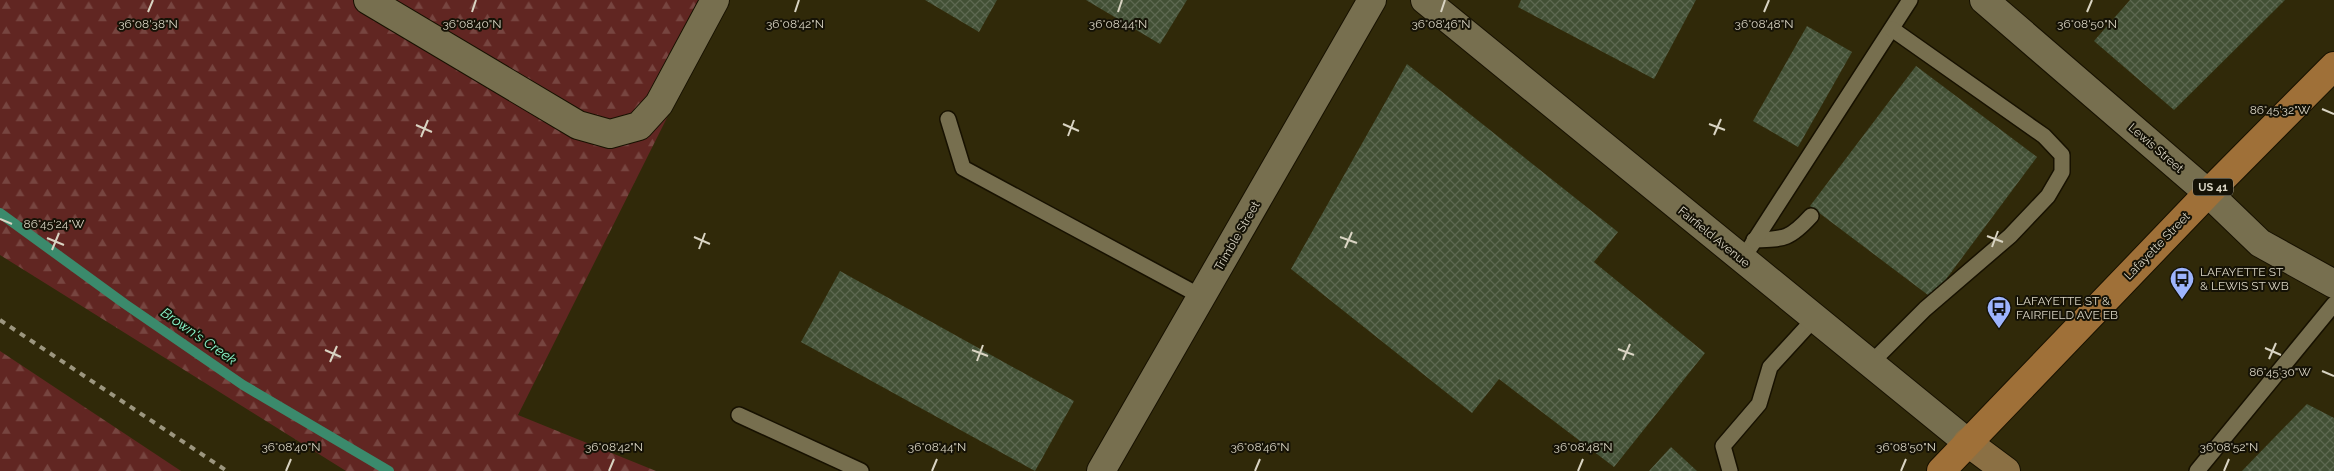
<svg xmlns="http://www.w3.org/2000/svg" width="2334" height="471" font-family="Raleway,sans-serif">
  <style>
    .forest { fill: url(#forest-firs) }
    .lines { fill: none; stroke-linecap: round; stroke-linejoin: round }
    .stream { stroke: #3b8a6c; stroke-width: 10 }
    .building { fill: url(#building-cross-hatch) }
    .lane-casing { stroke: #171100; stroke-width: 18 }
    .street-casing { stroke: #171100; stroke-width: 30 }
    .secondary-casing { stroke: #171100; stroke-width: 30 }
    .primary-casing { stroke: #171100; stroke-width: 30 }
    .lane { stroke: #776f4f; stroke-width: 15 }
    .street { stroke: #776f4f; stroke-width: 28 }
    .secondary { stroke: #8b7044; stroke-width: 28 }
    .primary { stroke: #9f7038; stroke-width: 28 }
    .rail { stroke: #9c967f; stroke-width: 4; stroke-dasharray: 6 6; stroke-linecap: butt }
    .ticks { fill: none; stroke: #d9d4c3; stroke-width: 2 }
    .labels { text-anchor: middle; dominant-baseline: central; stroke-width: 4; stroke-linejoin: round; paint-order: stroke }
    .shield { fill: #151206; stroke: #9e9a8a; stroke-width: 1 }
    .shield-label { font-size: 11px; font-weight: bold; fill: #d9d4c3 }
    .street-label { font-size: 12px; fill: #d9d4c3; stroke: #151206 }
    .poi-label { font-size: 12px; fill: #d9d4c3; stroke: #151206; text-anchor: start }
    .water-label { font-size: 14px; font-style: italic; fill: #8bf9cd; stroke: #151206 }
    .ticks-label { font-size: 12px; text-anchor: middle; fill: #d9d4c3; stroke: #151206; stroke-width: 4; stroke-linejoin: round; paint-order: stroke }
  </style>
  <defs>
    <pattern id="forest-firs" width="22" height="20" patternUnits="userSpaceOnUse" patternTransform="scale(1.25)"><rect width="22" height="20" fill="#612622"/><path d="M5 1l3.5 6h-7zM16 11l3.5 6h-7z" fill="#774540"/></pattern>
    <pattern id="building-cross-hatch" width="8" height="8" patternUnits="userSpaceOnUse" patternTransform="scale(1.25)"><rect width="8" height="8" fill="#425035"/><path d="M0 0l8 8M0 8l8-8" fill="none" stroke="#5d6851"/></pattern>
  </defs>
  <rect width="100%" height="100%" fill="#302909"/>
  <g class="forest">
    <polygon points="0,0 726,0 518,415 656,471 346,471 0,255"/>
    <polygon points="0,351 181,471 0,471"/>
  </g>
  <g class="lines">
    <polyline class="stream" points="0,213 125,304 243,385 389,471"/>
  </g>
  <g class="building">
    <polygon points="925,0 997,0 979,32"/>
    <polygon points="1086,0 1187,0 1160,44"/>
    <polygon points="1521,0 1696,0 1654,79 1518,7"/>
    <polygon points="2130,0 2285,0 2174,110 2094,41"/>
    <polygon points="1807,26 1852,52 1798,147 1753,121"/>
    <polygon points="1407,64 1618,232 1594,262 1705,353 1614,467 1499,379 1472,413 1291,269"/>
    <polygon points="1916,66 2037,157 1932,298 1810,206"/>
    <polygon points="840,271 1074,401 1035,471 801,342"/>
    <polygon points="2307,404 2334,418 2334,471 2242,471"/>
    <polygon points="1671,447 1697,471 1649,471"/>
  </g>
  <g class="lines">
    <defs>
      <g id="lane">
        <polyline points="948,119 963,168 1202,297"/>
        <path d="M1754,240C1785,239 1790,239 1811,216"/>
        <polyline points="1742,260 1910,0"/>
        <polyline points="1870,364 1925,309 2010,236 2048,196 2062,172 2062,155 2044,136 1892,29"/>
        <polyline points="739,415 861,471"/>
        <polyline points="1730,471 1723,446 1759,404 1770,367 1814,319"/>
        <polyline points="2197,471 2334,304"/>
      </g>
      <g id="street">
        <polyline points="368,0 578,125 610,134 639,126 659,104 715,0"/>
        <polyline points="1425,0 1967,442"/>
        <polyline points="1984,0 2208,193 2260,243 2334,284"/>
        <polyline points="1101,471 1372,0"/>
      </g>
      <polyline id="secondary" points="1967,442 2006,471"/>
      <polyline id="primary" points="1941,471 2208,193 2334,66"/>
    </defs>
    <use href="#lane" class="lane-casing"/>
    <use href="#street" class="street-casing"/>
    <use href="#secondary" class="secondary-casing"/>
    <use href="#primary" class="primary-casing"/>
    <use href="#lane" class="lane"/>
    <use href="#street" class="street"/>
    <use href="#secondary" class="secondary"/>
    <use href="#primary" class="primary"/>
    <polyline class="rail" points="0,320 227,471"/>
  </g>
  <path class="ticks" d="M148,12L153,0M472,12L476,0M795,12L799,0M1118,12L1122,0M1441,12L1445,0M1764,12L1769,0M2087,12L2092,0M2322,109L2334,114M1063,124L1079,131M1709,124L1725,130M416,125L432,132M1714,135L1721,119M1068,136L1074,120M421,137L428,120M0,219L12,224M1987,236L2003,242M694,237L710,244M1340,237L1357,243M47,238L64,245M1992,247L1998,231M1345,248L1352,232M699,249L705,233M52,250L59,233M2265,348L2281,355M1618,349L1634,355M325,350L341,357M972,350L988,356M2269,359L2276,343M1623,360L1630,344M977,361L983,345M330,362L337,346M2322,371L2334,376M286,471L291,459M609,471L614,459M932,471L937,459M1255,471L1260,459M1578,471L1583,459M1901,471L1906,459M2224,471L2229,459"/>
  <defs>
    <symbol id="bus-pin" viewBox="-11 -11 22 30"><path d="M0 17L-7.5 6A9.5 9.5 0 1 1 7.5 6Z" fill="#9db4fd" stroke="#151206"/><path d="M-5-6H5V4H4V6H2V4H-2V6H-4V4H-5ZM-3.5-4V0h7V-4ZM-3.5 1.2v1.5H-2V1.2ZM2 1.2v1.5H3.5V1.2Z" fill="#111"/></symbol>
  </defs>
  <g fill-rule="evenodd">
    <use href="#bus-pin" x="2168" y="265" width="28" height="38"/>
    <use href="#bus-pin" x="1985" y="294" width="28" height="38"/>
  </g>
  <g class="labels">
    <rect class="shield" x="2193" y="178.5" width="40" height="17" rx="4"/>
    <g class="shield-label">
      <text x="2213" y="187">US 41</text>
    </g>
    <g class="street-label">
      <text transform="translate(2156 148) rotate(41)">Lewis Street</text>
      <text transform="translate(1237 236) rotate(-60)">Trimble Street</text>
      <text transform="translate(1714 237) rotate(39)">Fairfield Avenue</text>
      <text transform="translate(2157 246) rotate(-46)">Lafayette Street</text>
    </g>
    <g class="poi-label">
      <text x="2200" y="272">LAFAYETTE ST<tspan x="2200" dy="14">&amp; LEWIS ST WB</tspan></text>
      <text x="2016" y="301">LAFAYETTE ST &amp;<tspan x="2016" dy="14">FAIRFIELD AVE EB</tspan></text>
    </g>
    <g class="water-label">
      <text transform="translate(199 336) rotate(35)">Brown's Creek</text>
    </g>
  </g>
  <g class="ticks-label">
    <text x="1118" y="28">36°08'44"N</text>
    <text x="1764" y="28">36°08'48"N</text>
    <text x="148" y="28">36°08'38"N</text>
    <text x="472" y="28">36°08'40"N</text>
    <text x="795" y="28">36°08'42"N</text>
    <text x="1441" y="28">36°08'46"N</text>
    <text x="2087" y="28">36°08'50"N</text>
    <text x="2280" y="114">86°45'32"W</text>
    <text x="54" y="228">86°45'24"W</text>
    <text x="2280" y="376">86°45'30"W</text>
    <text x="291" y="451">36°08'40"N</text>
    <text x="614" y="451">36°08'42"N</text>
    <text x="937" y="451">36°08'44"N</text>
    <text x="1260" y="451">36°08'46"N</text>
    <text x="1583" y="451">36°08'48"N</text>
    <text x="1906" y="451">36°08'50"N</text>
    <text x="2229" y="451">36°08'52"N</text>
  </g>
</svg>
